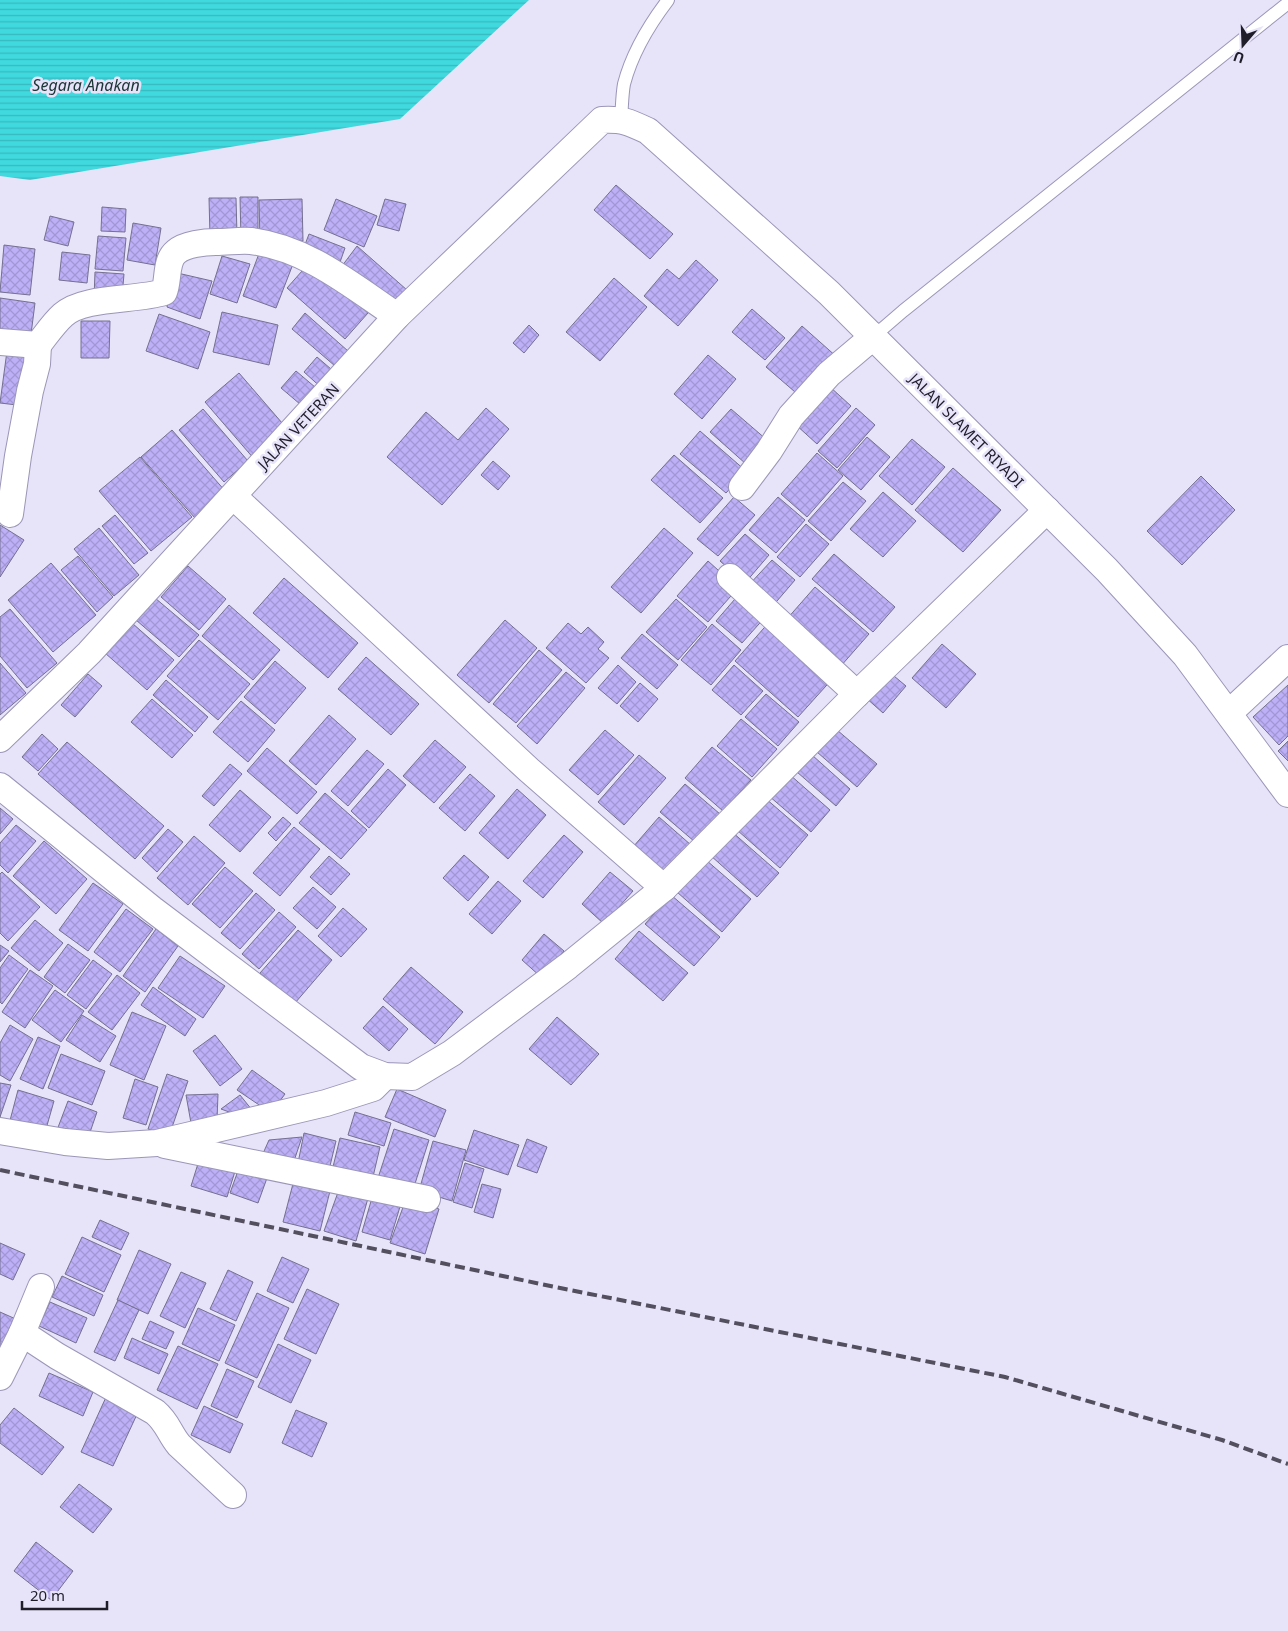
<svg xmlns="http://www.w3.org/2000/svg" width="1288" height="1631" font-family="'Noto Sans',sans-serif">
  <style>
    .water { fill: url(#water-rules) }
    .building { fill: url(#building-cross-hatch); stroke: #756f90 }
    .lines { fill: none; stroke-linecap: round; stroke-linejoin: round }
    .service-casing { stroke: #9b96b8; stroke-width: 14 }
    .minor-casing { stroke: #9b96b8; stroke-width: 28 }
    .service { stroke: #fff; stroke-width: 12 }
    .minor { stroke: #fff; stroke-width: 26 }
    .rail { stroke: #534f5f; stroke-width: 4; stroke-dasharray: 10 5; stroke-linecap: butt }
    .labels { text-anchor: middle; dominant-baseline: central; stroke-width: 5; stroke-linejoin: round; paint-order: stroke }
    .street-label { font-size: 15px; fill: #201d2b; stroke: #e7e3f9 }
    .water-label { font-size: 16px; font-style: italic; fill: #1c3536; stroke: #e7e3f9 }
  </style>
  <defs>
    <pattern id="water-rules" width="6" height="5" patternUnits="userSpaceOnUse" patternTransform="scale(1.25)"><rect width="6" height="5" fill="#3fd9de"/><path d="M0 2.5h6" fill="none" stroke="#37babf"/></pattern>
    <pattern id="building-cross-hatch" width="8" height="8" patternUnits="userSpaceOnUse" patternTransform="scale(1.25)"><rect width="8" height="8" fill="#bdb0f7"/><path d="M0 0l8 8M0 8l8-8" fill="none" stroke="#a297d4"/></pattern>
  </defs>
  <rect width="100%" height="100%" fill="#e7e3f9"/>
  <polygon class="water" points="0,0 529,0 400,119 30,180 0,176"/>
  <g class="building">
    <polygon points="616,185 673,234 650,259 594,210"/>
    <polygon points="240,197 258,197 258,239 241,239"/>
    <polygon points="209,198 236,198 237,235 210,236"/>
    <polygon points="302,199 303,241 260,242 259,200"/>
    <polygon points="336,199 377,216 364,247 324,230"/>
    <polygon points="385,199 406,204 399,231 377,225"/>
    <polygon points="102,207 126,209 125,232 101,231"/>
    <polygon points="50,216 74,222 68,246 44,240"/>
    <polygon points="133,223 161,228 155,265 127,260"/>
    <polygon points="309,234 345,248 339,265 303,250"/>
    <polygon points="98,236 126,238 123,271 95,269"/>
    <polygon points="4,245 35,249 30,295 0,292"/>
    <polygon points="357,246 407,290 389,306 339,270"/>
    <polygon points="260,251 293,264 276,308 243,296"/>
    <polygon points="62,252 90,255 87,283 59,280"/>
    <polygon points="222,256 250,264 237,303 210,294"/>
    <polygon points="696,260 718,280 678,326 644,296 667,269 679,279"/>
    <polygon points="310,262 368,313 345,339 287,288"/>
    <polygon points="95,272 124,274 122,297 94,298"/>
    <polygon points="173,272 212,281 200,319 167,307"/>
    <polygon points="614,278 647,307 600,361 566,332"/>
    <polygon points="0,298 35,303 30,342 0,339"/>
    <polygon points="752,309 785,338 765,360 732,332"/>
    <polygon points="222,312 278,325 269,365 213,352"/>
    <polygon points="305,313 348,351 335,366 292,329"/>
    <polygon points="159,314 210,332 198,369 146,351"/>
    <polygon points="81,321 110,321 109,358 81,358"/>
    <polygon points="529,325 539,335 524,353 513,343"/>
    <polygon points="802,326 838,358 802,398 766,367"/>
    <polygon points="7,351 33,355 26,406 0,403"/>
    <polygon points="708,355 736,379 702,419 674,394"/>
    <polygon points="317,357 338,375 324,390 304,372"/>
    <polygon points="296,371 322,393 307,410 281,388"/>
    <polygon points="239,373 289,431 255,460 205,402"/>
    <polygon points="829,386 851,406 817,444 795,424"/>
    <polygon points="486,408 509,429 442,505 387,457 426,412 458,440"/>
    <polygon points="856,408 875,425 837,468 818,451"/>
    <polygon points="203,409 248,461 224,482 179,430"/>
    <polygon points="731,409 767,440 746,464 710,432"/>
    <polygon points="172,430 226,492 195,518 141,457"/>
    <polygon points="700,431 746,471 726,493 680,454"/>
    <polygon points="867,437 890,457 861,490 838,470"/>
    <polygon points="912,439 945,467 912,505 879,476"/>
    <polygon points="817,453 843,476 807,517 781,494"/>
    <polygon points="674,455 723,498 700,523 651,480"/>
    <polygon points="140,457 192,517 151,551 99,491"/>
    <polygon points="493,461 510,476 498,490 481,475"/>
    <polygon points="953,468 1001,510 963,552 915,510"/>
    <polygon points="1201,476 1235,510 1182,565 1147,531"/>
    <polygon points="843,482 866,501 831,541 808,521"/>
    <polygon points="883,492 916,521 883,557 850,529"/>
    <polygon points="734,497 755,515 718,556 697,539"/>
    <polygon points="778,497 805,520 776,553 749,530"/>
    <polygon points="115,515 148,553 134,564 102,526"/>
    <polygon points="806,524 829,544 800,577 777,557"/>
    <polygon points="0,525 24,540 0,577"/>
    <polygon points="99,528 139,575 114,596 74,549"/>
    <polygon points="664,528 693,553 641,613 611,587"/>
    <polygon points="745,534 769,555 745,583 720,561"/>
    <polygon points="834,554 895,607 873,632 812,579"/>
    <polygon points="78,556 113,597 97,612 61,570"/>
    <polygon points="772,560 795,580 771,608 747,587"/>
    <polygon points="708,561 738,588 708,622 677,596"/>
    <polygon points="51,563 96,615 53,652 8,600"/>
    <polygon points="188,566 226,599 199,630 161,597"/>
    <polygon points="284,578 358,643 328,678 253,613"/>
    <polygon points="815,587 869,634 840,667 786,620"/>
    <polygon points="741,592 767,615 742,643 716,621"/>
    <polygon points="155,598 199,635 179,657 136,620"/>
    <polygon points="676,599 707,627 678,660 646,632"/>
    <polygon points="229,605 280,650 253,680 202,636"/>
    <polygon points="10,609 57,663 27,688 0,656 0,617"/>
    <polygon points="505,620 537,648 489,703 457,675"/>
    <polygon points="771,620 835,676 798,717 735,661"/>
    <polygon points="132,623 174,660 147,690 105,653"/>
    <polygon points="568,623 581,634 588,627 604,642 598,649 609,658 586,683 546,648"/>
    <polygon points="712,624 741,650 711,685 681,660"/>
    <polygon points="642,634 678,665 657,689 621,658"/>
    <polygon points="199,640 250,684 218,720 167,676"/>
    <polygon points="942,644 976,674 946,708 912,678"/>
    <polygon points="539,650 562,670 516,723 493,704"/>
    <polygon points="366,657 419,704 391,735 338,689"/>
    <polygon points="275,661 306,688 275,724 244,697"/>
    <polygon points="0,663 26,693 0,715"/>
    <polygon points="618,665 636,682 617,704 598,688"/>
    <polygon points="734,665 763,691 741,715 712,690"/>
    <polygon points="888,671 906,686 883,713 865,697"/>
    <polygon points="566,672 585,688 537,744 517,726"/>
    <polygon points="88,674 102,686 75,717 61,705"/>
    <polygon points="166,680 208,717 195,732 153,695"/>
    <polygon points="640,683 658,699 638,722 620,706"/>
    <polygon points="1288,685 1288,736 1279,745 1253,717"/>
    <polygon points="766,694 799,722 778,746 745,717"/>
    <polygon points="152,699 193,735 172,758 131,722"/>
    <polygon points="241,701 275,730 248,762 213,732"/>
    <polygon points="329,715 356,739 316,785 289,761"/>
    <polygon points="741,719 777,749 752,777 717,746"/>
    <polygon points="605,730 634,755 598,795 569,770"/>
    <polygon points="837,730 877,764 857,787 817,752"/>
    <polygon points="42,734 58,749 38,771 22,757"/>
    <polygon points="435,740 466,767 434,803 403,776"/>
    <polygon points="1288,741 1288,761 1278,751"/>
    <polygon points="67,742 164,826 135,859 38,774"/>
    <polygon points="712,747 751,780 723,811 685,778"/>
    <polygon points="267,748 317,792 297,814 247,771"/>
    <polygon points="367,750 384,764 348,806 331,791"/>
    <polygon points="639,755 666,778 624,825 598,802"/>
    <polygon points="812,755 850,789 836,806 797,772"/>
    <polygon points="230,764 242,774 214,806 202,796"/>
    <polygon points="388,769 406,785 369,828 351,811"/>
    <polygon points="470,774 495,796 465,831 439,808"/>
    <polygon points="789,774 830,810 811,832 769,796"/>
    <polygon points="685,784 720,814 695,842 660,812"/>
    <polygon points="517,789 546,815 508,859 479,833"/>
    <polygon points="240,790 271,817 240,852 209,825"/>
    <polygon points="325,793 367,830 341,859 299,823"/>
    <polygon points="765,798 808,835 780,868 737,830"/>
    <polygon points="0,808 13,819 0,834"/>
    <polygon points="283,817 291,824 276,841 268,833"/>
    <polygon points="659,817 691,845 665,874 633,847"/>
    <polygon points="16,825 36,841 8,873 0,865 0,843"/>
    <polygon points="294,827 320,849 280,896 253,873"/>
    <polygon points="168,829 183,842 157,872 142,858"/>
    <polygon points="731,831 779,873 757,897 710,855"/>
    <polygon points="564,835 583,852 543,898 523,881"/>
    <polygon points="194,836 225,863 188,905 157,878"/>
    <polygon points="44,841 87,879 56,914 13,876"/>
    <polygon points="464,855 489,877 468,901 443,878"/>
    <polygon points="329,856 350,874 331,895 310,877"/>
    <polygon points="706,860 751,899 722,932 677,892"/>
    <polygon points="225,867 253,891 220,928 192,904"/>
    <polygon points="2,872 40,907 8,941 0,933 0,874"/>
    <polygon points="610,872 633,891 604,924 582,904"/>
    <polygon points="498,881 521,901 492,934 469,914"/>
    <polygon points="93,883 123,904 88,951 59,930"/>
    <polygon points="313,887 336,907 317,929 293,908"/>
    <polygon points="256,893 275,910 240,949 221,933"/>
    <polygon points="671,895 720,937 694,966 645,924"/>
    <polygon points="343,908 367,929 341,957 318,936"/>
    <polygon points="126,909 153,929 120,972 94,952"/>
    <polygon points="279,912 296,927 259,969 242,954"/>
    <polygon points="35,920 63,943 39,971 11,948"/>
    <polygon points="156,929 178,946 145,992 123,976"/>
    <polygon points="298,930 332,960 295,1003 260,973"/>
    <polygon points="639,931 688,973 663,1001 615,959"/>
    <polygon points="544,934 564,951 541,977 522,960"/>
    <polygon points="68,944 90,960 65,993 44,977"/>
    <polygon points="0,945 9,951 0,962"/>
    <polygon points="9,955 28,969 2,1004 0,1002 0,968"/>
    <polygon points="180,956 225,986 203,1018 158,988"/>
    <polygon points="93,960 112,974 86,1009 67,995"/>
    <polygon points="411,967 463,1012 435,1044 383,999"/>
    <polygon points="30,970 53,986 25,1028 2,1012"/>
    <polygon points="117,975 140,993 112,1030 88,1012"/>
    <polygon points="153,987 196,1019 185,1036 141,1005"/>
    <polygon points="55,990 84,1011 61,1042 32,1020"/>
    <polygon points="383,1006 408,1029 389,1051 363,1028"/>
    <polygon points="132,1012 166,1026 144,1080 110,1065"/>
    <polygon points="82,1015 116,1036 100,1062 66,1040"/>
    <polygon points="557,1017 599,1054 571,1085 529,1049"/>
    <polygon points="10,1025 33,1039 10,1081 0,1075 0,1043"/>
    <polygon points="215,1035 242,1069 220,1086 193,1051"/>
    <polygon points="38,1037 60,1046 43,1089 20,1079"/>
    <polygon points="61,1054 105,1071 92,1105 48,1088"/>
    <polygon points="252,1070 285,1094 271,1113 237,1090"/>
    <polygon points="167,1074 188,1081 169,1136 148,1129"/>
    <polygon points="135,1079 158,1087 146,1125 123,1118"/>
    <polygon points="0,1083 11,1085 0,1117"/>
    <polygon points="397,1089 446,1110 435,1137 385,1117"/>
    <polygon points="18,1090 54,1101 44,1136 8,1128"/>
    <polygon points="218,1094 217,1120 191,1123 186,1095"/>
    <polygon points="240,1095 256,1115 248,1119 221,1109"/>
    <polygon points="68,1101 97,1112 87,1141 54,1138"/>
    <polygon points="355,1112 391,1123 384,1146 348,1135"/>
    <polygon points="394,1129 429,1140 412,1193 377,1181"/>
    <polygon points="474,1130 519,1145 508,1175 464,1160"/>
    <polygon points="304,1133 336,1141 329,1170 298,1163"/>
    <polygon points="302,1137 292,1167 261,1158 269,1140"/>
    <polygon points="340,1138 380,1147 372,1181 332,1171"/>
    <polygon points="527,1139 547,1147 537,1173 517,1166"/>
    <polygon points="433,1141 466,1150 452,1201 419,1191"/>
    <polygon points="201,1154 237,1165 227,1197 191,1186"/>
    <polygon points="465,1163 484,1169 472,1208 453,1202"/>
    <polygon points="239,1168 267,1178 258,1203 230,1193"/>
    <polygon points="295,1176 332,1183 320,1231 283,1222"/>
    <polygon points="341,1184 370,1191 356,1241 324,1231"/>
    <polygon points="482,1184 501,1189 493,1218 474,1212"/>
    <polygon points="374,1191 402,1200 390,1240 362,1232"/>
    <polygon points="406,1199 439,1209 425,1254 390,1243"/>
    <polygon points="100,1220 129,1233 121,1250 92,1237"/>
    <polygon points="82,1237 121,1255 104,1292 65,1274"/>
    <polygon points="0,1243 25,1254 13,1280 0,1274"/>
    <polygon points="139,1250 171,1264 148,1314 117,1300"/>
    <polygon points="282,1257 309,1269 293,1303 267,1291"/>
    <polygon points="228,1270 253,1282 236,1321 210,1309"/>
    <polygon points="181,1272 206,1283 185,1328 160,1316"/>
    <polygon points="62,1276 103,1295 94,1316 52,1297"/>
    <polygon points="307,1289 339,1304 316,1354 284,1339"/>
    <polygon points="257,1293 289,1308 257,1378 225,1363"/>
    <polygon points="118,1300 139,1310 115,1361 94,1352"/>
    <polygon points="50,1302 87,1318 76,1343 39,1326"/>
    <polygon points="198,1308 235,1325 219,1361 182,1344"/>
    <polygon points="0,1312 18,1320 0,1358"/>
    <polygon points="150,1321 174,1332 166,1349 142,1339"/>
    <polygon points="132,1338 168,1354 159,1374 124,1358"/>
    <polygon points="278,1344 311,1360 291,1403 258,1387"/>
    <polygon points="178,1346 218,1364 197,1409 157,1390"/>
    <polygon points="227,1369 254,1381 237,1418 211,1406"/>
    <polygon points="49,1373 93,1392 83,1416 39,1396"/>
    <polygon points="107,1395 139,1410 113,1466 81,1452"/>
    <polygon points="204,1406 243,1424 230,1453 191,1435"/>
    <polygon points="14,1408 64,1447 42,1475 0,1443 0,1425"/>
    <polygon points="296,1410 327,1423 312,1457 282,1443"/>
    <polygon points="79,1484 112,1509 93,1533 60,1507"/>
    <polygon points="36,1542 73,1571 51,1600 14,1571"/>
  </g>
  <g class="lines">
    <defs>
      <g id="service">
        <path d="M621,119C622,108 622,95 624,84C632,53 649,25 668,0"/>
        <polyline points="874,336 903,311 1288,3"/>
      </g>
      <g id="minor">
        <path d="M0,342L38,345C46,335 53,324 63,315C84,296 136,301 164,292C169,280 165,261 176,252C185,244 205,242 216,242C228,242 240,240 251,241C307,248 351,285 397,316"/>
        <polyline points="742,487 769,451 791,416 829,374 874,336"/>
        <polyline points="233,496 529,770 664,888"/>
        <polyline points="10,514 18,456 30,391 37,364 38,345"/>
        <polyline points="730,577 857,694"/>
        <polyline points="1229,713 1288,658"/>
        <path d="M0,739L89,653L397,316L602,120C623,119 629,122 648,131L829,293L1107,570L1185,655L1288,794"/>
        <polyline points="0,786 152,909 361,1067 385,1076 412,1077 452,1053 568,966 664,888 857,694 1047,510"/>
        <polyline points="0,1131 65,1142 108,1146 157,1143 326,1103 373,1088 385,1076"/>
        <polyline points="165,1145 427,1199"/>
        <path d="M22,1333L57,1356L155,1412C168,1423 169,1433 179,1445L233,1495"/>
        <polyline points="0,1377 22,1333 41,1287"/>
      </g>
    </defs>
    <use href="#service" class="service-casing"/>
    <use href="#minor" class="minor-casing"/>
    <use href="#service" class="service"/>
    <use href="#minor" class="minor"/>
    <polyline class="rail" points="0,1170 555,1287 1005,1377 1222,1440 1288,1464"/>
  </g>
  <g class="labels">
    <g class="street-label">
      <text transform="translate(298 426) rotate(-47)">JALAN VETERAN</text>
      <text transform="translate(967 430) rotate(45)">JALAN SLAMET RIYADI</text>
    </g>
    <g class="water-label">
      <text x="86" y="85">Segara Anakan</text>
    </g>
  </g>
  <g transform="translate(1243 45) rotate(199)" stroke="#e7e3f9" stroke-width="4" paint-order="stroke">
  <path d="M0-4L9 19L0 12L-9 19Z" fill="#201d2b"/>
  <text y="-8" font-size="14" font-weight="bold" text-anchor="middle" fill="#201d2b">U</text>
  </g>
  <path d="M22 1601v8h85v-8" fill="none" stroke="#201d2b" stroke-width="2.5"/>
  <text x="30" y="1601" font-size="15" fill="#201d2b" stroke="#e7e3f9" stroke-width="4" paint-order="stroke">20 m</text>
</svg>
